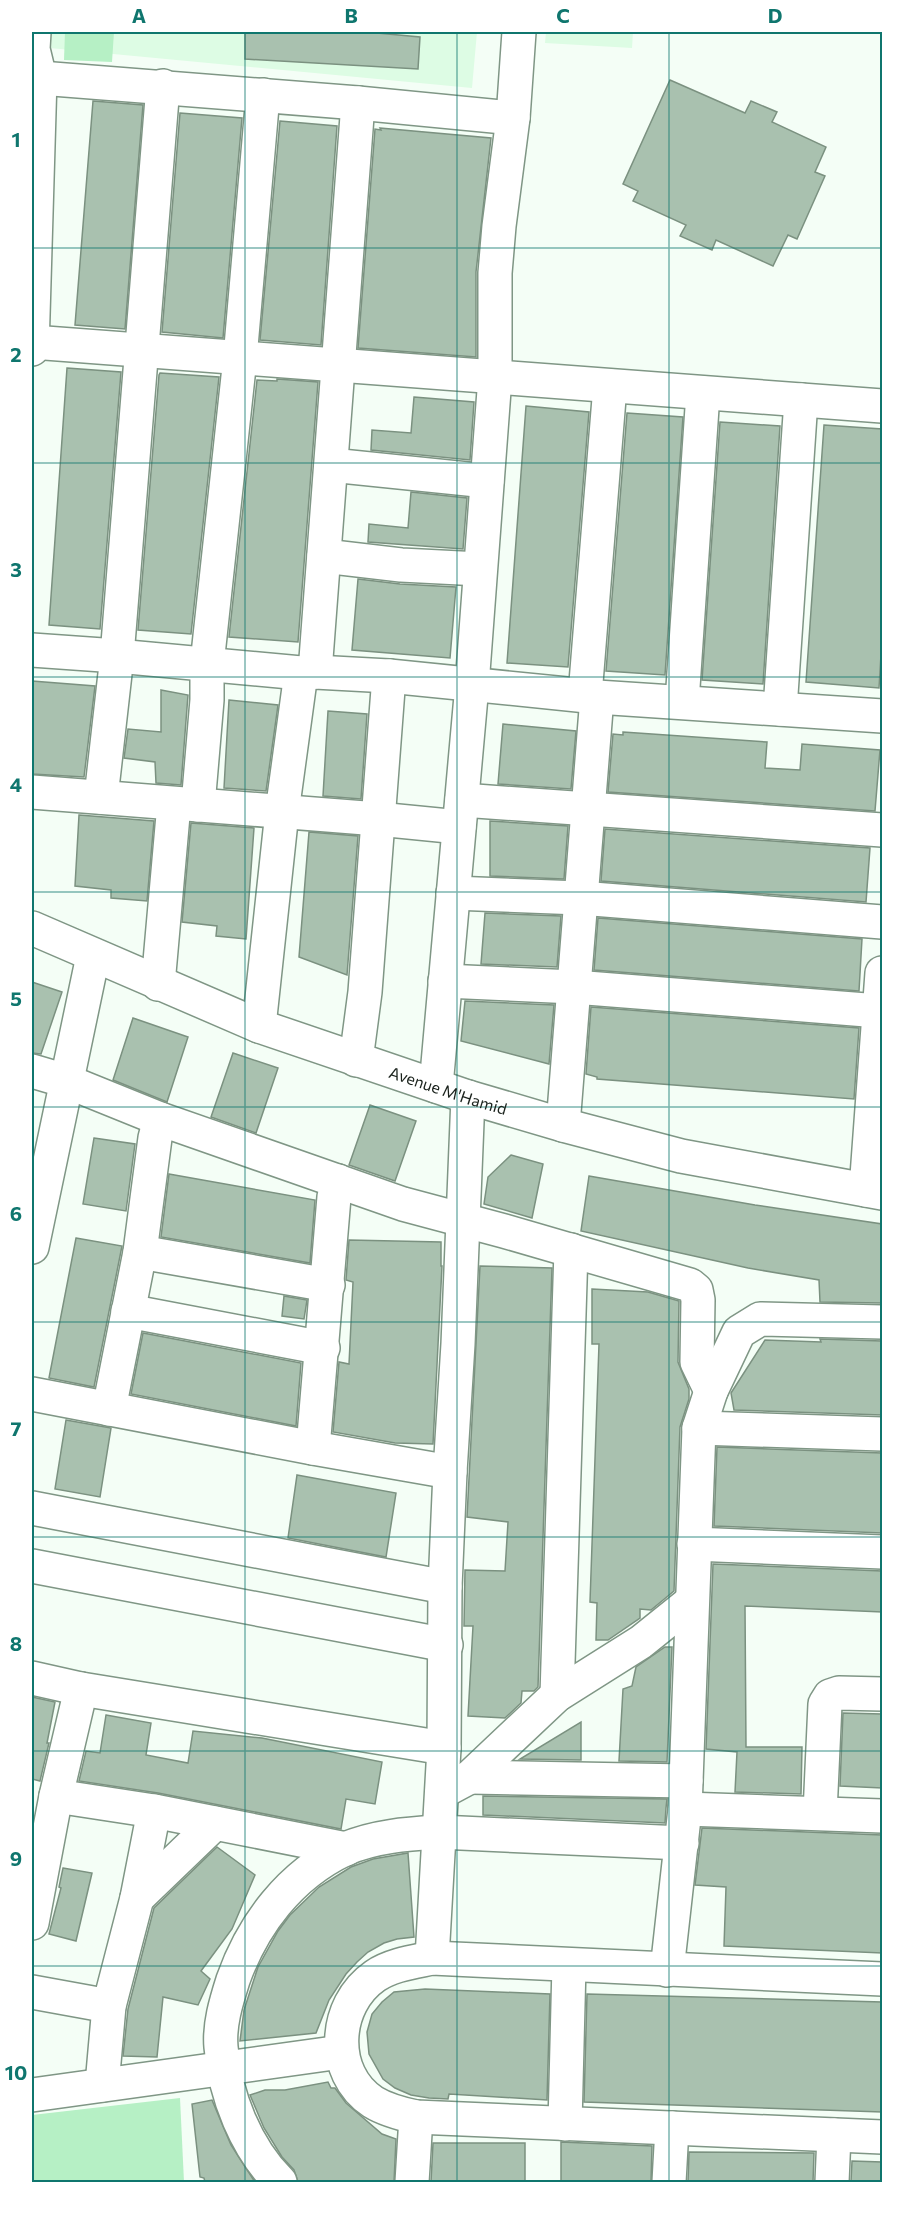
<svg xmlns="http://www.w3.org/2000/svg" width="914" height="2214" font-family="Commissioner,sans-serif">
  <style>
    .built { fill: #ddfce4 }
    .green { fill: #b6f0c5 }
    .building { fill: #a9c1af; stroke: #7b9180; stroke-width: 1.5 }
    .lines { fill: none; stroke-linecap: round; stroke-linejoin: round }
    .minor-casing { stroke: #7f9685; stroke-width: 36 }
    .minor { stroke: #fff; stroke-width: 33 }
    .grid { fill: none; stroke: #0f766e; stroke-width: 1.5; stroke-opacity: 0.55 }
    .labels { text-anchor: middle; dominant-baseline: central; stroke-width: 4.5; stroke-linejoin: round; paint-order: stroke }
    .street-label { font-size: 16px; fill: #19211b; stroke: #fff }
    .neatline { fill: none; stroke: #0f766e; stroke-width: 2 }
    .grid-label { font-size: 20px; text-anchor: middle; font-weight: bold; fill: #0f766e }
  </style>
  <rect width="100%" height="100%" fill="#f4fef6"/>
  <g class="built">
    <polygon points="40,32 477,32 472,88 39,47"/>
    <polygon points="546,32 633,32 632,48 545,43"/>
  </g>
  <g class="green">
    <polygon points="65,32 114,32 112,62 64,60"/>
    <polygon points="180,2098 184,2182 32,2182 32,2115"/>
  </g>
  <g class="building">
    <polygon points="245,32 366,32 420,37 418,69 245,59"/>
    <polygon points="670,80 745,113 751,101 777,112 772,122 826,147 815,172 825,176 797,239 788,235 773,266 716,240 712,250 680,236 686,225 633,201 638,191 623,184"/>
    <polygon points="93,101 143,105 125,329 75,325"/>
    <polygon points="180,113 242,118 223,338 162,332"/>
    <polygon points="280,121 337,126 321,345 260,340"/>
    <polygon points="380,128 491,138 476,272 476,357 358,348 375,129 381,130"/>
    <polygon points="67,368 121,372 100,629 49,625"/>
    <polygon points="160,373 219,377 191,634 138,630 159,375"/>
    <polygon points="277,379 318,382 298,642 229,637 257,380 277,381"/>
    <polygon points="414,397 474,402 470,460 371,450 372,430 411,433"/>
    <polygon points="526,406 589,412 568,667 507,663"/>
    <polygon points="627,413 683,417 665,675 606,671"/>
    <polygon points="720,422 780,426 763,684 702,680"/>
    <polygon points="824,425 882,429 882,638 879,688 806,682"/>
    <polygon points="411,492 467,498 463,549 368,542 369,524 408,528"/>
    <polygon points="358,579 400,584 456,587 450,658 352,650"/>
    <polygon points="32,681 95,686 84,777 32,774"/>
    <polygon points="161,690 188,695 181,785 156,783 155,762 124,758 128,729 161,732"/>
    <polygon points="229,700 278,705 266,791 224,788"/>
    <polygon points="328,711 367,714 361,799 323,796"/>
    <polygon points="503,724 576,731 571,789 498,784"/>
    <polygon points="623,732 767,742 765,768 800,770 802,744 880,750 875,811 608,792 613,734 623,735"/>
    <polygon points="79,815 154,821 147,901 111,898 111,890 75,886"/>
    <polygon points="490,821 568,826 564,879 490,876"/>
    <polygon points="191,823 254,828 246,939 216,936 217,926 182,922"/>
    <polygon points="605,829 870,848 866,902 601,881"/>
    <polygon points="309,832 358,836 347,975 299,957"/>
    <polygon points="485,913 561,916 557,967 481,964"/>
    <polygon points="598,918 862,939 859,991 594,970"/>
    <polygon points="32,982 62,992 41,1054 32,1053"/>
    <polygon points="465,1001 554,1005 549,1064 461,1041"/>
    <polygon points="591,1007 859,1028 854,1099 597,1079 597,1077 586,1074"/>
    <polygon points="133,1018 188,1037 167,1102 113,1080"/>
    <polygon points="233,1053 278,1068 256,1133 211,1117"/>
    <polygon points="370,1105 416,1121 395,1181 349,1165"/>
    <polygon points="94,1138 135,1144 126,1211 83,1204"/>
    <polygon points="511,1155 543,1164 532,1218 484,1204 488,1177"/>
    <polygon points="169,1174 315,1200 310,1263 161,1237"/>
    <polygon points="589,1176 755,1205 882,1224 882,1303 820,1302 819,1280 748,1268 581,1231"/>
    <polygon points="76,1238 122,1246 94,1387 49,1378"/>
    <polygon points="349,1240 441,1242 441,1266 442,1266 433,1444 395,1443 333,1432 339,1362 349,1364 353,1282 346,1280"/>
    <polygon points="480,1266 552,1268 538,1687 534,1691 522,1691 521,1703 505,1718 468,1716 473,1626 464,1626 465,1570 505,1571 508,1522 467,1517"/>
    <polygon points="592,1289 648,1292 679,1301 678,1362 689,1389 689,1399 680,1427 674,1591 651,1610 640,1609 640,1618 608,1640 596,1640 597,1603 590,1602 599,1344 592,1344"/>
    <polygon points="284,1296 307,1300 304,1319 282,1316"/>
    <polygon points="143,1333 301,1363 296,1426 131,1394"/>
    <polygon points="820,1339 882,1341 882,1415 734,1410 731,1393 765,1340 821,1342"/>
    <polygon points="66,1420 111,1428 100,1497 55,1489"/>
    <polygon points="717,1447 882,1453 882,1533 714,1526"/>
    <polygon points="297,1475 396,1493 386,1557 288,1538"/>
    <polygon points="713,1564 882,1571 882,1612 745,1606 746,1747 802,1747 801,1794 735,1792 737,1752 706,1749"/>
    <polygon points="665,1647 672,1647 667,1762 619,1761 623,1689 632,1686 636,1667"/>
    <polygon points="32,1697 55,1702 47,1743 49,1743 40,1781 32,1779"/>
    <polygon points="843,1713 882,1714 882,1788 840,1786"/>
    <polygon points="106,1715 151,1723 146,1755 188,1763 193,1731 262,1738 382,1762 375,1804 346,1799 341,1829 158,1793 79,1781 86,1751 100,1753"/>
    <polygon points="581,1722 581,1760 520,1759"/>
    <polygon points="483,1796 667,1799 666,1808 665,1823 483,1815"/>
    <polygon points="702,1828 882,1835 882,1953 724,1946 726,1887 695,1885"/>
    <polygon points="217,1847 255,1875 232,1929 201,1971 210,1979 198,2005 163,1997 157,2057 123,2056 128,2009 154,1908"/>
    <polygon points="408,1853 414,1937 397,1939 384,1943 368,1952 357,1962 346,1974 329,2000 316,2033 240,2041 244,2010 258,1967 278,1931 290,1915 319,1887 351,1867 373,1859"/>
    <polygon points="63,1868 92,1873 76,1941 49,1934 61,1888 59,1887"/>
    <polygon points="425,1989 550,1994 547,2100 449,2094 448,2099 429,2098 411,2095 395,2088 383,2079 369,2054 367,2032 372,2014 382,2002 394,1992"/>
    <polygon points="587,1994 882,2002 882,2112 584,2102"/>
    <polygon points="328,2082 331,2088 335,2088 346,2103 361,2116 382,2134 396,2139 394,2182 298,2182 294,2170 282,2157 264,2128 250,2095 265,2090 285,2090"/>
    <polygon points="212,2100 231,2145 255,2182 205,2182 204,2178 200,2177 192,2104"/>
    <polygon points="561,2142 652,2146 651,2182 561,2182"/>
    <polygon points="433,2143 525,2143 525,2182 431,2182"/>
    <polygon points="689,2152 814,2153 813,2182 688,2182"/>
    <polygon points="852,2161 882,2162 882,2182 851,2182"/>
  </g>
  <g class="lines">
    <defs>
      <g id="minor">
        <polyline points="40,78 358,103 513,118"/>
        <polyline points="32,342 882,406"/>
        <polyline points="32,349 40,78 33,49 34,32"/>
        <polyline points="331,465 487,481"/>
        <polyline points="324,556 401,565 480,569"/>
        <polyline points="32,650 117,656 301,673 315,672 389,676 597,697 882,716"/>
        <polyline points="315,672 358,103"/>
        <polyline points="585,695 610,386"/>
        <polyline points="682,702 703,393"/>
        <polyline points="780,709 801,400"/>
        <polyline points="32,792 378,819 459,827"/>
        <polyline points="101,797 117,656 163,86"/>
        <polyline points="462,800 882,830"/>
        <polyline points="198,805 207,700 207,664 240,358 263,95"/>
        <polyline points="453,893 580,898 882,922"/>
        <path id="s1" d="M32,928L259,1026L468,1097L563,1125L681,1156L882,1193"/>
        <polyline points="445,981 574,987 879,1011"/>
        <polyline points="158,984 174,804"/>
        <polyline points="259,1026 282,812 301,673"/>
        <polyline points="356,1060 365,992 389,676"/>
        <polyline points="32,1071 66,1081 160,1119 403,1204 504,1231 690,1285 696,1290 698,1300 697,1362 711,1391"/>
        <polyline points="436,1086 472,685 495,377 495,273 499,226 513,118 519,32"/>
        <polyline points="563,1125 597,697"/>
        <polyline points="866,1190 882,973"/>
        <polyline points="32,1247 93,956"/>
        <polyline points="140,1252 328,1285"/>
        <polyline points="128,1311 323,1348"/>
        <polyline points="32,1394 313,1448 450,1472"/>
        <polyline points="109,1409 140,1252 155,1138 160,1119"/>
        <polyline points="699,1428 882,1434"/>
        <polyline points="313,1448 334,1197 338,1181"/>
        <polyline points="32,1508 445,1587"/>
        <polyline points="694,1544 882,1552"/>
        <polyline points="32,1566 446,1645"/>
        <polyline points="32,1678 81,1689 444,1748"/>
        <polyline points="557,1695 571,1250"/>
        <polyline points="470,1777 686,1781"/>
        <polyline points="442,1792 470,1777 557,1695 641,1642 692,1601"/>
        <polyline points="56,1796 154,1811"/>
        <polyline points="685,1809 882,1816"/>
        <polyline points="820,1813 825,1704 830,1696 839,1693 882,1694"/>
        <polyline points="137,1898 215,1823"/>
        <polyline points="32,1923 56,1796 81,1689"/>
        <polyline points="432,1958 444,1748 445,1587 450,1472 458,1344 468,1097"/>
        <polyline points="667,1970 685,1809 699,1428 711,1391 739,1332 760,1319 882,1322"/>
        <path d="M882,1979L432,1958C413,1962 391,1965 375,1976C333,2005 329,2073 373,2102C386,2110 402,2114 416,2117L882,2137"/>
        <polyline points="32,1992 109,2006"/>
        <polyline points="102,2085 109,2006 137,1898 154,1811 346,1849"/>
        <polyline points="32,2095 341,2052"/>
        <polyline points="565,2124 569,1965"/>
        <path d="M280,2182C246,2148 225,2096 221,2047C219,2025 226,2002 233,1980C253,1924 290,1875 345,1849C375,1836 408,1834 439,1832L682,1843"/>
        <polyline points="412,2182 416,2117"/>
        <polyline points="669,2182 672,2128"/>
        <polyline points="832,2182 834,2135"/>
      </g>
    </defs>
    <use href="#minor" class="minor-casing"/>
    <use href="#minor" class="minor"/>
  </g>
  <path class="grid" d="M245,32V2182M457,32V2182M669,32V2182M32,248H882M32,463H882M32,677H882M32,892H882M32,1107H882M32,1322H882M32,1537H882M32,1751H882M32,1966H882"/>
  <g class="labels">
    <g class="street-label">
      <text stroke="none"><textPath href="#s1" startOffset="447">Avenue M'Hamid</textPath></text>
    </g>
  </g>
  <rect width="914" height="2214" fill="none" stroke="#ffffff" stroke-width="66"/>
  <rect x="33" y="33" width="848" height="2148" class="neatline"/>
  <g class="grid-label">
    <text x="139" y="23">A</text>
    <text x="351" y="23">B</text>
    <text x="563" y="23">C</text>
    <text x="775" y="23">D</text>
    <text x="16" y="147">1</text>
    <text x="16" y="362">2</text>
    <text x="16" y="577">3</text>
    <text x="16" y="792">4</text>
    <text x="16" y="1006">5</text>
    <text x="16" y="1221">6</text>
    <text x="16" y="1436">7</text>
    <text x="16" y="1651">8</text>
    <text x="16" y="1866">9</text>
    <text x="16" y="2080">10</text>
  </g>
</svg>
